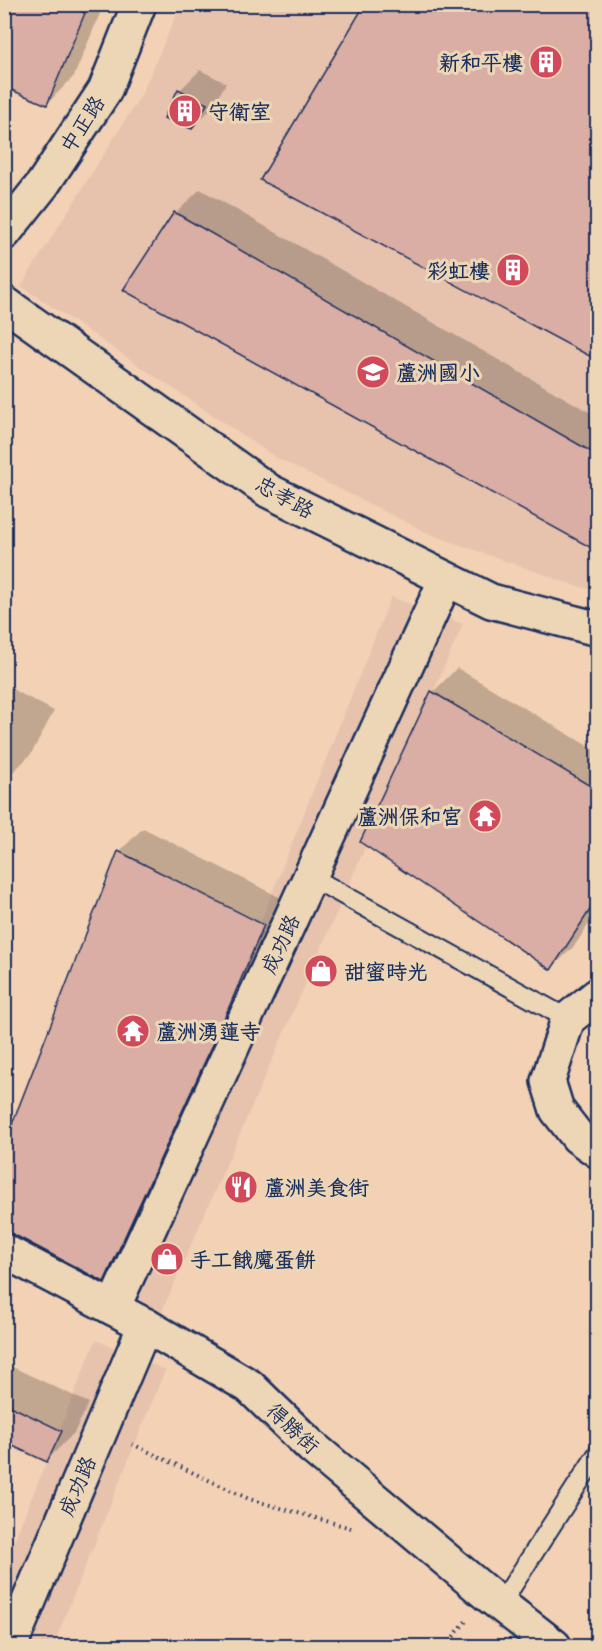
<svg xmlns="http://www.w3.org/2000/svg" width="602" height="1651" font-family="Itim,'LXGW WenKai TC',sans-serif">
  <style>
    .built { fill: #e7c3ae }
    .shadow { fill: #0003 }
    .building { fill: #daaea5; stroke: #1b2f5e; stroke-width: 1.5 }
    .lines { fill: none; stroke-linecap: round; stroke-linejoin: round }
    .service-casing { stroke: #1b2f5e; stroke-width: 22 }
    .minor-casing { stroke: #1b2f5e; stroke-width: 38 }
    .tertiary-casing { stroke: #1b2f5e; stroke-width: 38 }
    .path { stroke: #1b2f5e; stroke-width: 4; stroke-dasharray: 1.5 4.5; stroke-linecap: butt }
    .service { stroke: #edd6b6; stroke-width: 18 }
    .minor { stroke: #edd6b6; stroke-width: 33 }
    .tertiary { stroke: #edd6b6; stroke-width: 33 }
    .labels { text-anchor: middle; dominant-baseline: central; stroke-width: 6; stroke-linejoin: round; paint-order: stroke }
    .poi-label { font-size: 21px; font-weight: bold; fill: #1b2f5e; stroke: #edd6b6; text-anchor: start }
    .street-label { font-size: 21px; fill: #1b2f5e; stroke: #edd6b6 }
  </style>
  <rect width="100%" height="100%" fill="#f2d1b5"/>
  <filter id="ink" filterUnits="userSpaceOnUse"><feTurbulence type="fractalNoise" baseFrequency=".0167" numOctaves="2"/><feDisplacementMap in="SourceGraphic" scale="12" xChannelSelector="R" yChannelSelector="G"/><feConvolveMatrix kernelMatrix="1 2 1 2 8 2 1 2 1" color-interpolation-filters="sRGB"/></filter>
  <g filter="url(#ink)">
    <g class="built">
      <polygon points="181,5 597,5 597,590 576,586 430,534 275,457 21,286 141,95"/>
      <polygon points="391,597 463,624 160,1316 110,1296"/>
      <polygon points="96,1340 165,1370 53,1646 5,1646 5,1563"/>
    </g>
    <g class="shadow">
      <polygon points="4,4 104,4 74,76 47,104"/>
      <polygon points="367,4 598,4 598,359 262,180"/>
      <polygon points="200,70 226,83 213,107 192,128 180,90"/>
      <polygon points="200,189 598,417 598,550 125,289 176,213"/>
      <polygon points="457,668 598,752 598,910 575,945 551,969 362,841 433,692"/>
      <polygon points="4,685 54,711 31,754 7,778 4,777"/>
      <polygon points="143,828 287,901 128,1256 104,1281 13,1233 4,1232 4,1149 119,852"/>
      <polygon points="4,1363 89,1403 74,1433 47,1460 4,1440"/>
    </g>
    <g class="building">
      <polygon points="4,4 65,4 85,13 47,105 4,87"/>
      <polygon points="365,4 597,4 597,360 260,180"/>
      <polygon points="178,89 207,104 192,129 164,118"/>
      <polygon points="174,212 597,455 597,551 123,290"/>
      <polygon points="431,691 597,790 597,899 551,970 360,842"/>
      <polygon points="118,851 264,925 218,1033 104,1282 13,1234 4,1232 4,1145"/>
      <polygon points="4,1403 62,1431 47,1462 4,1442"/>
    </g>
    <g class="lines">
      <defs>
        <g id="service">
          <polyline points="311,877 568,1019"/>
          <polyline points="500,1605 598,1453"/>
        </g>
        <g id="minor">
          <polyline points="598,995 568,1019 548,1081 557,1110 578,1137 598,1151"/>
          <polyline points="4,1251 145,1325 249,1386 312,1447 487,1594 554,1646"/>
          <polyline points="113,1308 446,579"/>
          <polyline points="10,1646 145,1325"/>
        </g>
        <g id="tertiary">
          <polyline points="4,233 43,184 105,90 139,4"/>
          <polyline points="4,303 269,491 491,601 598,629"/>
        </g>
      </defs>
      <use href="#service" class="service-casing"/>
      <use href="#minor" class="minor-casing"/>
      <use href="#tertiary" class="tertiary-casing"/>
      <g class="path">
        <polyline points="132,1444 249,1499 351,1528"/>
        <polyline points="446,1646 466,1621"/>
      </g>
      <use href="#service" class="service"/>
      <use href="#minor" class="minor"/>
      <use href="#tertiary" class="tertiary"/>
    </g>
  </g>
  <defs>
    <symbol id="building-disc" viewBox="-11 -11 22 22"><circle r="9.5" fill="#d1495b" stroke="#edd6b6"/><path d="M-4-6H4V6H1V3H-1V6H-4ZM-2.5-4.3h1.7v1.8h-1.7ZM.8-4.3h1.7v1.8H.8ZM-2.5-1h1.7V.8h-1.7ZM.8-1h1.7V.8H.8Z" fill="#fff"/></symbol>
    <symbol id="school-disc" viewBox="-11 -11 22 22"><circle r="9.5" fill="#d1495b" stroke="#edd6b6"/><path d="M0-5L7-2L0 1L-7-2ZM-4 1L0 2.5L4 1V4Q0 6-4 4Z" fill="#fff"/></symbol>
    <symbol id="temple-disc" viewBox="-11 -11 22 22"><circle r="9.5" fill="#d1495b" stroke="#edd6b6"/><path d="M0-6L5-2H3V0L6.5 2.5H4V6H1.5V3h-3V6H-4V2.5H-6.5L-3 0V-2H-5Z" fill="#fff"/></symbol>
    <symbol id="shop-disc" viewBox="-11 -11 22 22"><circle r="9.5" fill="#d1495b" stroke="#edd6b6"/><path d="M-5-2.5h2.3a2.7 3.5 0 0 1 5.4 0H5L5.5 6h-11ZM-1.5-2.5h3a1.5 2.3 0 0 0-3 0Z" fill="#fff"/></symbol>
    <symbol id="restaurant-disc" viewBox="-11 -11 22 22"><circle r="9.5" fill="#d1495b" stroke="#edd6b6"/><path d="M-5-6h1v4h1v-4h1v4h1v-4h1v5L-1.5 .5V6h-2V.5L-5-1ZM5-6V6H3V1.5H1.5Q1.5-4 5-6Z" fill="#fff"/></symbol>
  </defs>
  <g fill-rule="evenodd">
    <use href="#building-disc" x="527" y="43" width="38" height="38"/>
    <use href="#building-disc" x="166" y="92" width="38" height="38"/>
    <use href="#building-disc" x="494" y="251" width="38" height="38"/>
    <use href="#school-disc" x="354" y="353" width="38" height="38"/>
    <use href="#temple-disc" x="466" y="797" width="38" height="38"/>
    <use href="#shop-disc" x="302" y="952" width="38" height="38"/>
    <use href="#temple-disc" x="114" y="1012" width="38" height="38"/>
    <use href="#restaurant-disc" x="222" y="1168" width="38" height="38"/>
    <use href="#shop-disc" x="148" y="1240" width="38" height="38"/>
  </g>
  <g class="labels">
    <g class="poi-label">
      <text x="523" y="62" text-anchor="end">新和平樓</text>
      <text x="208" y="111">守衛室</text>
      <text x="490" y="270" text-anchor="end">彩虹樓</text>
      <text x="396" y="372">蘆洲國小</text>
      <text x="462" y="816" text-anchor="end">蘆洲保和宮</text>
      <text x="344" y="971">甜蜜時光</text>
      <text x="156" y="1031">蘆洲湧蓮寺</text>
      <text x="264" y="1187">蘆洲美食街</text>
      <text x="190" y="1259">手工餓魔蛋餅</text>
    </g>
    <g class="street-label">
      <text transform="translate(82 124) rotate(-57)">中正路</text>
      <text transform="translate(285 497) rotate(29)">忠孝路</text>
      <text transform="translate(280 944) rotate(-65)">成功路</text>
      <text transform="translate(293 1428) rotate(43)">得勝街</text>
      <text transform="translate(77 1486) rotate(-67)">成功路</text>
    </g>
  </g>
  <rect width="602" height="1651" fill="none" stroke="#edd6b6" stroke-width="24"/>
  <rect x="12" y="12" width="578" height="1627" fill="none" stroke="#1b2f5e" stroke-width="2" filter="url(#ink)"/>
</svg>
